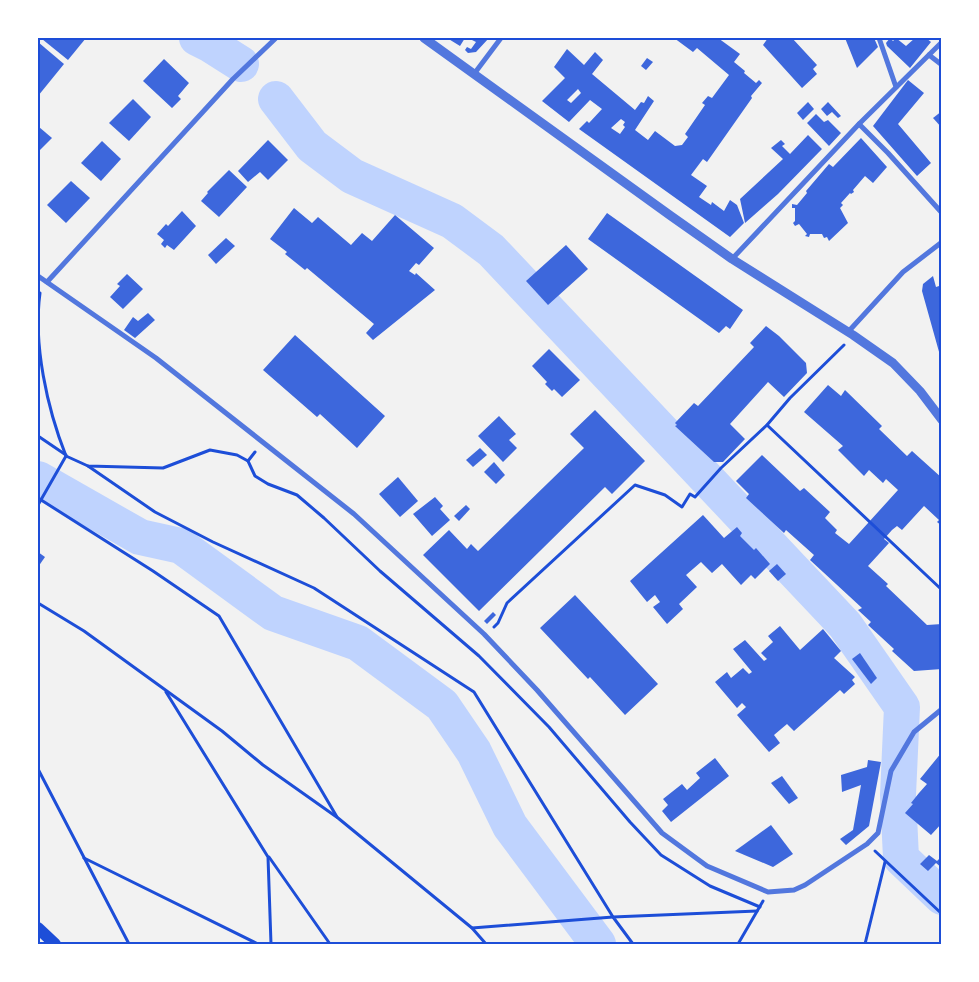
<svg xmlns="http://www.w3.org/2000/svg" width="979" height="982" font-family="Merriweather,serif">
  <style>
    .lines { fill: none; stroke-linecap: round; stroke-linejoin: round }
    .river { stroke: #bfd3fe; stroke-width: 36 }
    .building { fill: #3d67dc; fill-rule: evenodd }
    .path { stroke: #1d4ed8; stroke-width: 3 }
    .minor { stroke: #5277de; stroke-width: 5 }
    .tertiary { stroke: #5277de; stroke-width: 9 }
    .primary { stroke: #1d4ed8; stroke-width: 12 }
    .neatline { fill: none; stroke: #1d4ed8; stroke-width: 2 }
  </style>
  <rect width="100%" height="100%" fill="#f2f2f2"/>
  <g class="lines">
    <g class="river">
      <polyline points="197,38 211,45 241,64"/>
      <polyline points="276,99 312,146 352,176 452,221 491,250 845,625 902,707 898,795 901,858 942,897"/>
      <polyline points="38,479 140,537 181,546 273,613 358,643 442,705 474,752 510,826 598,944"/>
    </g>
  </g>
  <g class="building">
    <polygon points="43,38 86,38 68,60 42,39"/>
    <polygon points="447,38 465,38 460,46"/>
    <polygon points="473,38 489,38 476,52 468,53 465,50 467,47 471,49 476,42 472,40"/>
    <path d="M674,38H718L740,54L734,62L745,71L744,73L756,83L759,80L762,83L751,96L752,98L707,162L703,159L691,175L707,186L699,197L711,205L712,202L724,211L730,200L737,205L744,223L730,237L579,129L587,121L589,123L602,109L590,100L569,122L542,101L565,78L554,67L567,49L584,65L595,52L603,60L592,74L635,110L641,102L644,103L648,96L654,101L635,130L648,140L655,131L675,146L682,145L688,137L685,134L705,105L702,103L708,96L712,98L729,75L697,48L693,52ZM578,89L581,93L571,103L567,100ZM621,119L625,122L623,125L625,127L620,134L611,128Z"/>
    <polygon points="768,38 792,38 817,65 813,69 817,74 802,88 763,45"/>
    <polygon points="845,38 864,38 865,40 874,38 878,47 857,68"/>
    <polygon points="890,38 893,41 896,38 906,46 915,38 926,38 931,42 910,68 887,46 886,43"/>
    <polygon points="38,42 64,64 38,96"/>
    <polygon points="647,58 653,62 646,70 641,66"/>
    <polygon points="164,59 189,83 178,96 181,99 172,108 143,81"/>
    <polygon points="908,80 924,93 898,124 931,163 917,176 873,126"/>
    <polygon points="133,99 151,117 129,141 109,123"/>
    <polygon points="808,102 814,109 803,120 797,113"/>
    <polygon points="828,102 841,116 838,118 832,112 827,116 821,109"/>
    <polygon points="942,111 942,128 933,118"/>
    <polygon points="816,114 824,122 828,120 841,133 829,146 807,123"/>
    <polygon points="39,127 52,138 38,152 38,129"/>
    <polygon points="808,135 822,149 778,194 745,223 740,199 783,159 771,148 781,140 785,144 782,146 790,154"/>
    <polygon points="861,138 887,167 873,183 865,176 853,190 854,192 851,194 850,193 841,203 843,205 840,208 848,223 829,241 827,237 824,238 822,234 810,234 809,237 805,236 807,234 799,224 795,226 793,223 795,221 795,208 792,208 792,204 797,205 807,193 806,191 829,164 833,167"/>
    <polygon points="268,140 288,160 268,180 260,172 248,182 238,171"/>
    <polygon points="102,141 121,159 101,181 81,163"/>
    <polygon points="229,170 247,187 219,217 201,201 208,193 207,192"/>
    <polygon points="71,181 90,198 66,223 47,205"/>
    <polygon points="294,208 312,223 318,217 351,245 362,233 372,241 395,215 434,248 419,265 416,263 409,271 415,275 416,273 435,290 373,340 366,333 374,324 307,268 305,270 285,254 287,252 270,239"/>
    <polygon points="182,211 196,226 174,250 167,245 165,248 161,244 164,240 157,234 166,224 168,226"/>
    <polygon points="607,213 743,310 730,329 726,326 719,333 588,239"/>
    <polygon points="226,238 235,246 216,264 208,255"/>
    <polygon points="566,245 588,269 548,305 526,281"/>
    <polygon points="127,274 143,289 123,309 110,297 120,286 117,284"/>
    <polygon points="933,276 936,287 942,285 941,359 922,291 923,284"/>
    <polygon points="148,313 155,320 135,338 124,330 133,317 138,321"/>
    <polygon points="766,326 779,336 806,363 807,373 784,397 768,382 730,424 745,439 723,462 714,462 675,426 677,425 675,423 694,403 698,406 754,347 750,343"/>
    <polygon points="295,335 385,416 357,448 320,414 317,417 263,370"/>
    <polygon points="549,349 580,380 562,397 554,389 552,391 545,384 547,382 532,366"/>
    <polygon points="828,385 841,396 845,390 882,426 879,429 907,456 912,451 942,478 942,526 937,522 939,520 924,506 902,530 897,526 892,530 884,539 889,543 868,566 888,584 886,586 927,625 942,624 942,669 914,671 892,651 894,649 868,625 871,622 858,610 862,608 810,560 814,555 786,530 784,533 746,498 749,494 736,481 762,455 800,491 804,488 830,512 825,518 837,530 835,533 849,544 898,490 886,479 883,483 869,470 864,476 838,450 843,446 804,412"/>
    <polygon points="595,410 645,461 612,494 605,487 479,611 423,555 449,530 467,549 471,544 478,551 584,448 570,434"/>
    <polygon points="499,416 516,434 509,440 517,448 503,462 478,436"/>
    <polygon points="480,448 487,455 473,467 466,460"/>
    <polygon points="494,462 505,475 496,484 484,472"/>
    <polygon points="398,477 418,501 400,517 379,494"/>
    <polygon points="435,497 443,506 440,509 450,520 432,536 413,514"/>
    <polygon points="466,505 470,509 459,521 454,516"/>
    <polygon points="703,515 724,538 737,527 742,533 740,536 754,550 756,548 770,564 755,579 751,575 741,585 722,564 712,573 701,562 686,575 697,587 679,604 683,609 667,624 653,607 660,602 655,595 647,602 630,581"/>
    <polygon points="38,552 45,557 38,567"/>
    <polygon points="777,564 786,574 778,581 769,571"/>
    <polygon points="575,595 658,684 625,715 590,677 588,679 540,628"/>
    <polygon points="493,612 496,615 487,624 484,621"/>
    <polygon points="780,626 800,650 823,629 841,651 834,658 855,677 852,680 855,684 844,694 840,690 794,731 787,724 774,735 780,743 769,752 737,715 746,707 742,703 737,708 715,682 727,672 731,678 743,668 749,674 752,672 733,649 745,640 764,661 767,659 761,653 773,642 768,636"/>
    <polygon points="860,653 877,678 871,684 852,659"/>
    <polygon points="942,752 942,823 931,835 905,813 913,804 911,803 919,793 927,784 920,779"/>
    <polygon points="715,758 729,776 671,822 662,811 668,805 663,799 682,784 687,790 700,778 696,773"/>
    <polygon points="868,760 881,762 869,826 846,845 840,839 853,830 861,785 842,792 841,775 867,767"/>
    <polygon points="782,776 798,798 789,804 771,783"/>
    <polygon points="771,825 793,854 773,867 735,851"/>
    <polygon points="929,855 937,861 942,856 942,868 936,863 928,871 920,864"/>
  </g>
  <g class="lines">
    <g class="path">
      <path d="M40,293C33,344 47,408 66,456"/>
      <polyline points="767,425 942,590"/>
      <polyline points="38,436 66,455"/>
      <polyline points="255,452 248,461 255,476 268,484 297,495 324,518 380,571 479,656 549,727 630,822 661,855 710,886 760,907"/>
      <polyline points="88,466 155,512 213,542 314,588 474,692 613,917 472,928"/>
      <polyline points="38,498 153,571 219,616 337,817"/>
      <polyline points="38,505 66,456 88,466 163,468 210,450 237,455 248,461"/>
      <polyline points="38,603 84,631 222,731 263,765 338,818 472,928 486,944"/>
      <polyline points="494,627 498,623 507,603 635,485 665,495 682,507 690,494 695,497 721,468 767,425 790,398 844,345"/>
      <polyline points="166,692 268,857 271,944"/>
      <polyline points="38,769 129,944"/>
      <polyline points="875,851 942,914"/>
      <polyline points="269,857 330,944"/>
      <polyline points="84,858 258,944"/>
      <polyline points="633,944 613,917 757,911"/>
      <polyline points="738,944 763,901"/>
      <polyline points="865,944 885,862"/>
    </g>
    <g class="minor">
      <polyline points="879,38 896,87"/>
      <polyline points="929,55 942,65"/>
      <polyline points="474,74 501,38"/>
      <polyline points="859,124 888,153 942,213"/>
      <polyline points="732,259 859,124 942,42"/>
      <polyline points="38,276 156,358 354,514 484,634 537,690 662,833 707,866 768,892 794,890 805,885 867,844 878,833 891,771 914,732 942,709"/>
      <polyline points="47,282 233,79 276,38"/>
      <polyline points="848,332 903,272 942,242"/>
    </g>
    <polyline class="tertiary" points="424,38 671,216 732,259 853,335 893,363 920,391 942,420"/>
    <polyline class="primary" points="38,928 55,944"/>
  </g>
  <rect width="979" height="982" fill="none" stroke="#ffffff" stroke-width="78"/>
  <rect x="39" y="39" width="901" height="904" class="neatline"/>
</svg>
